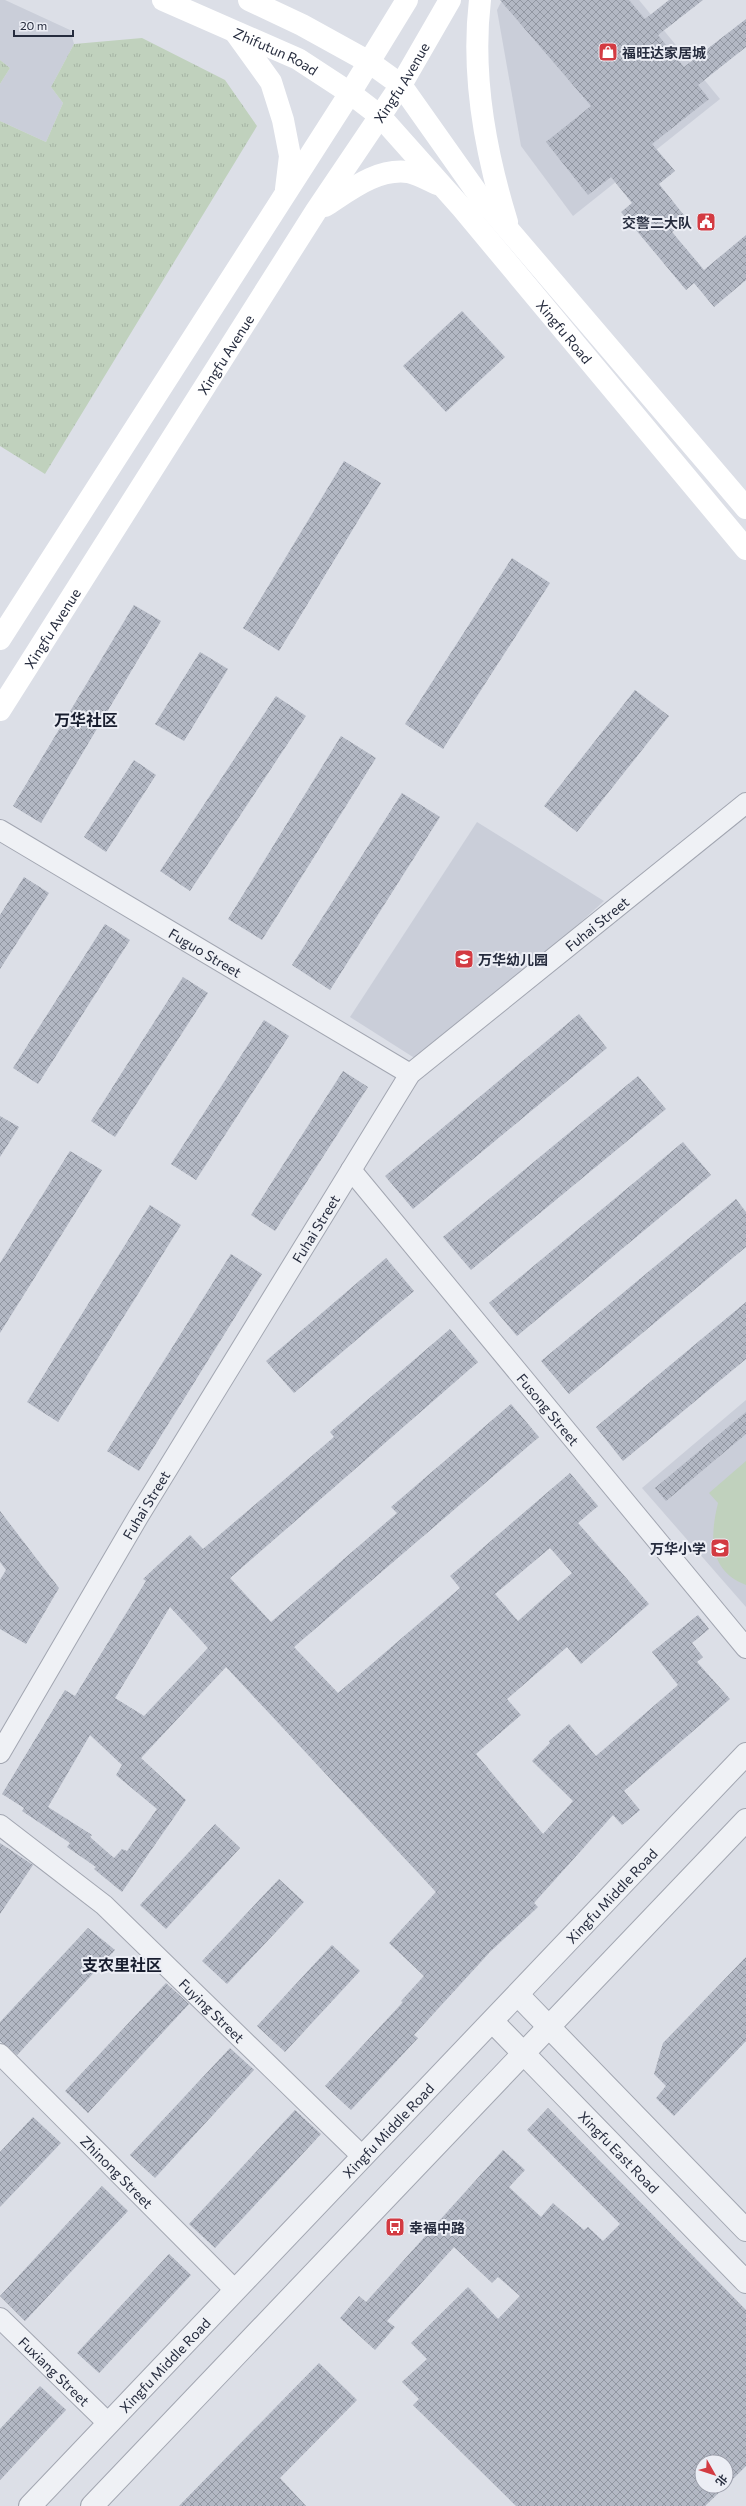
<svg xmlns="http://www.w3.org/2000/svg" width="746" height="2506" font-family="Commissioner,'Noto Sans SC',sans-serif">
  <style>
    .built { fill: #caced9 }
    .grass { fill: url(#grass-tufts) }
    .pitch { fill: #c0d1bd }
    .building { fill: url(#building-cross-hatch); fill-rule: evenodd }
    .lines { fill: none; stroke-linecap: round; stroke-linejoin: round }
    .minor-casing { stroke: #a2a6b1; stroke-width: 22 }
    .tertiary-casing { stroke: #a2a6b1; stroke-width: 24 }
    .minor { stroke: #eff1f5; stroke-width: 20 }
    .tertiary { stroke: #eff1f5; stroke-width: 22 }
    .secondary { stroke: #fff; stroke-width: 22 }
    .labels { text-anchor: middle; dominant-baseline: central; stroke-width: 4; stroke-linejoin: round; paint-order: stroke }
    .street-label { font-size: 14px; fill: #262c3e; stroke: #eceef5 }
    .poi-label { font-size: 14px; font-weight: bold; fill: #262c3e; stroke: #eceef5; text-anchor: start }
    .quarter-label { font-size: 16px; font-weight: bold; fill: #181d2e; stroke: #eceef5 }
  </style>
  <defs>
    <pattern id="grass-tufts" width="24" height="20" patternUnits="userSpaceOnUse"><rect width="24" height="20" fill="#c0d1bd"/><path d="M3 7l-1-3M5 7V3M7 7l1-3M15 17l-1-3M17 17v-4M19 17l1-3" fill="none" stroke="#a5b4a4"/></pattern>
    <pattern id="building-cross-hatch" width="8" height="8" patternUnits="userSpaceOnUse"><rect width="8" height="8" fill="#b3b8c4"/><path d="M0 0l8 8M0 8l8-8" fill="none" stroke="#9196a1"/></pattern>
  </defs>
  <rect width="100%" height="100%" fill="#dcdfe7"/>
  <g class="built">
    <polygon points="0,0 5,0 70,30 74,44 51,87 63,103 46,142 0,121 0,84 10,68 0,60"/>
    <polygon points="502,0 639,0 720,99 573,216 521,146 497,10"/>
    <polygon points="477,822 604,901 424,1064 350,1017"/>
    <polygon points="746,1400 746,1607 642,1488"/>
  </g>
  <g class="grass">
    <polygon points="142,38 225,80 257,126 45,474 0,446 0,121 46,142 63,103 51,87 74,44"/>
    <polygon points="0,60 10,68 0,84"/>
  </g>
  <path class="pitch" d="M746,1461V1585C708,1570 710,1536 718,1503L709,1493Z"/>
  <g class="building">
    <polygon points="500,0 629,0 645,19 669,0 703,0 658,35 684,67 746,19 746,47 698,85 709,99 652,144 675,171 659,184 687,219 672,232 704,270 746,235 746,280 714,307 694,283 686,290 621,212 632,203 611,177 588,195 546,142 591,106"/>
    <polygon points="462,311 505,357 446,412 403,366"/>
    <polygon points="344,461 381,483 279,651 243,628"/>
    <polygon points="512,558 550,583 443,749 405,724"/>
    <polygon points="134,605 161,621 41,823 13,806"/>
    <polygon points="200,652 228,669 184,741 155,724"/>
    <polygon points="635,690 669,716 577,832 544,806"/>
    <polygon points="276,696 306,716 190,891 160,871"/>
    <polygon points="341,736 376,758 262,940 228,919"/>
    <polygon points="134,760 156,775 106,852 84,837"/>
    <polygon points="402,793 440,817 330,990 292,965"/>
    <polygon points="24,877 49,893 0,969 0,915"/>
    <polygon points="105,924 130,940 38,1084 13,1068"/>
    <polygon points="183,977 208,993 115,1137 91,1121"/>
    <polygon points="579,1014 607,1048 413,1209 385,1176"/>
    <polygon points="264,1020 289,1036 196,1180 171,1164"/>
    <polygon points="343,1071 368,1087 275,1231 251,1215"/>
    <polygon points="638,1076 666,1109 471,1270 443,1237"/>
    <polygon points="0,1116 19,1127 0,1157"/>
    <polygon points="683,1142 711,1175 517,1336 489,1303"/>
    <polygon points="70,1151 102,1170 0,1333 0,1263"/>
    <polygon points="736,1199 746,1212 746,1247 569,1394 541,1361"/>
    <polygon points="150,1205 181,1225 58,1422 27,1402"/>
    <polygon points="231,1254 262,1274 139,1471 107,1451"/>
    <polygon points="386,1258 414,1291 294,1393 266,1361"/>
    <polygon points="746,1302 746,1359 623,1461 596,1427"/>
    <path d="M450,1329L478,1362L230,1578L271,1622L397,1513L391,1507L511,1404L539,1437L294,1647L338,1693L460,1588L450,1576L570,1473L598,1506L578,1523L649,1604L581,1664L567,1647L507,1699L521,1715L476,1754L543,1834L573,1801L532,1761L550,1743L549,1741L569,1724L596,1756L678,1685L652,1652L698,1615L709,1629L692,1643L703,1657L697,1662L730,1699L624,1791L640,1810L622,1825L613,1815L534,1903L538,1907L490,1952L414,2035L418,2038L351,2110L325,2086L403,2002L401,2001L424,1976L389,1943L436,1892L226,1667L141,1758L186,1800L122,1892L94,1869L96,1867L67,1847L70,1843L22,1811L24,1808L2,1794L65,1690L75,1696L146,1581L143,1579L190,1535L203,1549L334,1437L330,1432ZM550,1548L572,1573L518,1621L495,1594ZM170,1607L208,1648L144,1716L115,1698ZM90,1735L122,1765L116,1775L157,1809L127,1851L122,1849L114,1858L90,1837L92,1835L48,1807Z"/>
    <polygon points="746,1412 746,1434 666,1501 655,1488"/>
    <polygon points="0,1511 59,1588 26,1644 0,1629 0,1580 6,1570 0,1562"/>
    <polygon points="215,1824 240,1848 166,1929 140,1905"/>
    <polygon points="0,1843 33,1865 0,1914"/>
    <polygon points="279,1879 304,1902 227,1984 202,1961"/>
    <polygon points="88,1928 115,1950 17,2055 0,2041 0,2022"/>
    <polygon points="332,1945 360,1971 285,2052 257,2026"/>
    <polygon points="746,1957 746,2041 674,2116 656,2098 666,2086 654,2074 663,2043"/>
    <polygon points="166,1983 189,2004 88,2113 65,2091"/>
    <polygon points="230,2048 254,2070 155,2178 130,2155"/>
    <polygon points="548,2108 746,2310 746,2466 726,2486 726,2462 702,2462 702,2486 726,2486 705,2506 516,2506 413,2405 419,2399 402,2382 427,2359 411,2343 468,2287 498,2319 520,2296 498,2277 492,2283 454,2247 387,2321 395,2327 375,2350 340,2318 359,2296 366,2302 503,2150 525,2170 509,2187 541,2217 553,2203 584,2230 588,2227 603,2241 620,2224 527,2130"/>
    <polygon points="295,2110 321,2134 215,2248 189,2224"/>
    <polygon points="33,2117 61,2143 0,2207 0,2152"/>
    <polygon points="102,2186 128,2211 25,2321 0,2296"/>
    <polygon points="169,2254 191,2275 99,2373 77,2353"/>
    <polygon points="319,2363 357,2400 280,2478 306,2506 179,2506"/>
    <polygon points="40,2386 66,2410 0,2480 0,2429"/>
  </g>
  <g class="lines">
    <defs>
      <g id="minor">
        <path id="s1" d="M0,830L410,1074"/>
        <path id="s2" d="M351,1170L746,1648"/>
        <path id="s3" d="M0,1753L138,1517L410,1074L746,803"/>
        <path id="s4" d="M0,1825L104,1905L363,2157"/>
        <path id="s5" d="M0,2054L235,2290"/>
        <path id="s6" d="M0,2318L108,2423"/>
      </g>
      <g id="tertiary">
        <polyline points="518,1995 746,2230"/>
        <path id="s7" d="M493,2022L746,2282"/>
        <path id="s8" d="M30,2506L746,1754"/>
        <polyline points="92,2506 746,1820"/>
      </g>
    </defs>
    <use href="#minor" class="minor-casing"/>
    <use href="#tertiary" class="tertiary-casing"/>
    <use href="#minor" class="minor"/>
    <use href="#tertiary" class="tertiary"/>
    <g class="secondary">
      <path id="s9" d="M163,0L298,59L350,93L380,116L462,208L746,549"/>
      <polyline points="249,0 302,25 369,62 401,85 478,194 746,508"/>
      <path d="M480,0C471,75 485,151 507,222"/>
      <polyline points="235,32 271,82 283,120 290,156 286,189"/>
      <path d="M325,206C350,190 377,168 408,172C418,174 428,180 437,184"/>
      <polyline points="0,639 350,93 407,0"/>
      <path id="s10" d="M0,710L316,211L401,85L450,0"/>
    </g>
  </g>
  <defs>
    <symbol id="shop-square" viewBox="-11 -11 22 22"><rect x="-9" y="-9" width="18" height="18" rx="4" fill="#d33b42" stroke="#eceef5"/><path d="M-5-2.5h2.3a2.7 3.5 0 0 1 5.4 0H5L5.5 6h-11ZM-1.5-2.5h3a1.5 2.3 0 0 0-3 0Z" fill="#fff"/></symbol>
    <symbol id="civic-square" viewBox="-11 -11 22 22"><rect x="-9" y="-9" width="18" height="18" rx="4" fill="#d33b42" stroke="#eceef5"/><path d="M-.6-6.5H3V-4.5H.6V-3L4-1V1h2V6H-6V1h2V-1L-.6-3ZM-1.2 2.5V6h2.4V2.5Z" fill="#fff"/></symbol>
    <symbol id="school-square" viewBox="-11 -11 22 22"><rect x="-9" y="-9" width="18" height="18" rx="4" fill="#d33b42" stroke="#eceef5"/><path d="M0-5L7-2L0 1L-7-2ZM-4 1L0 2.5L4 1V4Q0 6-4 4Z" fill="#fff"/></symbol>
    <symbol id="bus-square" viewBox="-11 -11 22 22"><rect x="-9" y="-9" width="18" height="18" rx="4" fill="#d33b42" stroke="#eceef5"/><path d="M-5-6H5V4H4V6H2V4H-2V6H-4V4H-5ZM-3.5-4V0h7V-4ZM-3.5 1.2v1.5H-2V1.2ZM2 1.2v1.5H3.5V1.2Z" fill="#fff"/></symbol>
  </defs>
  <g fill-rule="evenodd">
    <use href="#shop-square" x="597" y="41" width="22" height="22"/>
    <use href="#civic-square" x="695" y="211" width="22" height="22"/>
    <use href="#school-square" x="453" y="948" width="22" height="22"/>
    <use href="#school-square" x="709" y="1537" width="22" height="22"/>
    <use href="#bus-square" x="384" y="2216" width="22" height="22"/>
  </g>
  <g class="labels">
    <g class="street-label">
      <text stroke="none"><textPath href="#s9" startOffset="124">Zhifutun Road</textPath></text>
      <text stroke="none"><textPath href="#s10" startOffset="745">Xingfu Avenue</textPath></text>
      <text stroke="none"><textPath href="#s9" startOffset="531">Xingfu Road</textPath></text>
      <text stroke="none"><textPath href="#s10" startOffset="421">Xingfu Avenue</textPath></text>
      <text stroke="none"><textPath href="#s10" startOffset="97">Xingfu Avenue</textPath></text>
      <text stroke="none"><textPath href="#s3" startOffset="1033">Fuhai Street</textPath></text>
      <text stroke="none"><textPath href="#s1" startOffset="239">Fuguo Street</textPath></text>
      <text stroke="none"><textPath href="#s3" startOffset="612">Fuhai Street</textPath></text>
      <text stroke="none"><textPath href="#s2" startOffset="310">Fusong Street</textPath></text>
      <text stroke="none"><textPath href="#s3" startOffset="288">Fuhai Street</textPath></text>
      <text stroke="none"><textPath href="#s8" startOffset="843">Xingfu Middle Road</textPath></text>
      <text stroke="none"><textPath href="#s4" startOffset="282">Fuying Street</textPath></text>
      <text stroke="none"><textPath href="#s8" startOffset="519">Xingfu Middle Road</textPath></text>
      <text stroke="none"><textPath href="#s7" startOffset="181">Xingfu East Road</textPath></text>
      <text stroke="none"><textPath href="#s5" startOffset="166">Zhinong Street</textPath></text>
      <text stroke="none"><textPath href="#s8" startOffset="195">Xingfu Middle Road</textPath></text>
      <text stroke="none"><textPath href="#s6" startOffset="76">Fuxiang Street</textPath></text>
    </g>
    <g class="poi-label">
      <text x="622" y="52">福旺达家居城</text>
      <text x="692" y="222" text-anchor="end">交警二大队</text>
      <text x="478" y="959">万华幼儿园</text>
      <text x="706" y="1548" text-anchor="end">万华小学</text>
      <text x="409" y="2227">幸福中路</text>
    </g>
    <g class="quarter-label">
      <text x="86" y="719">万华社区</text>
      <text x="122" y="1964">支农里社区</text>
    </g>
  </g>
  <g transform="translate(714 2474) rotate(129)"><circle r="19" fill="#eceef5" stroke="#9da0ac"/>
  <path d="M0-3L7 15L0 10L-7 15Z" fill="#d33b42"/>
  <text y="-6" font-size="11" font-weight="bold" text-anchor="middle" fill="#262c3e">北</text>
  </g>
  <path d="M14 30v6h59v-6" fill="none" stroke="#262c3e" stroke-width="2"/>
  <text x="20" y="30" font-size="12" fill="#262c3e" stroke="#eceef5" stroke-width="3" paint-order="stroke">20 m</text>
</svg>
